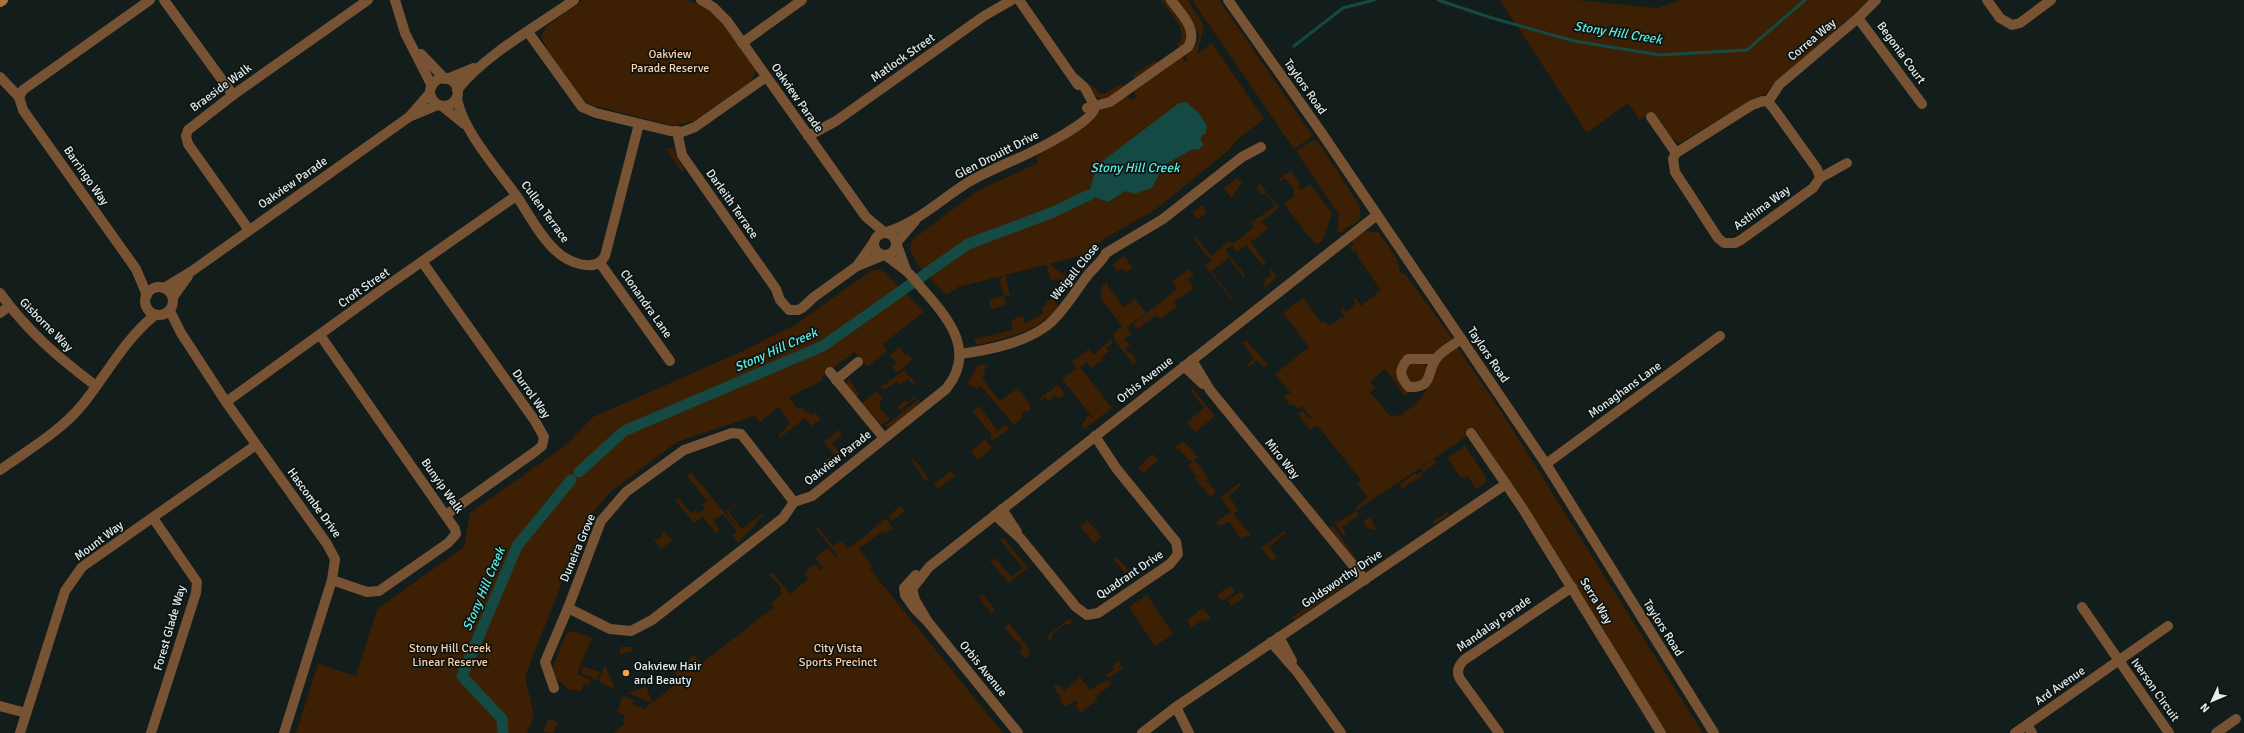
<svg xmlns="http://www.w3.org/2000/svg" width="2244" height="733" font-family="Signika,sans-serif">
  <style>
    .green { fill: #3d1f03 }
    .water { fill: #144944 }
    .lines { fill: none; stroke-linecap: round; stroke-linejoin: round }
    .stream { stroke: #144944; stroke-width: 3 }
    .canal { stroke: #144944; stroke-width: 11 }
    .minor { stroke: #785333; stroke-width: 10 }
    .tertiary { stroke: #785333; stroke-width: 10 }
    .secondary { stroke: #ae723c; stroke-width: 10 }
    .poi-dot { fill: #fa9f4e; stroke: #0b1413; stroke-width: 1.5 }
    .labels { text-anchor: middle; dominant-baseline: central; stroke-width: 3.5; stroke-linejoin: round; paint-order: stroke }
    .street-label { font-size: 12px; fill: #e5eceb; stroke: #0b1413 }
    .park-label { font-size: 12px; fill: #fecfa9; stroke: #0b1413 }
    .poi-label { font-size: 12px; fill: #e5eceb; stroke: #0b1413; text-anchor: start }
    .water-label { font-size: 13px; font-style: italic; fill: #61ecdf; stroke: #0b1413 }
  </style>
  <rect width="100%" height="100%" fill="#131d1c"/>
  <g class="green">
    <polygon points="582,0 685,0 702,5 721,19 756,68 755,74 750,82 694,121 673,126 588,104 580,97 548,51 541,36 547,26"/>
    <path d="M1161,0H1166L1186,30C1188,38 1186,43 1180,48L1177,45C1192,33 1168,11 1161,0Z"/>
    <path d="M1176,0H1187L1204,25L1197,54L1212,43L1264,119L1237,140L1228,151L1156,209L1104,239L1086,254L1049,264L1072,281L1069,284L1060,279L1051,280L1046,265L1005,275L1010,296H1004L1006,305L991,309L989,300L1004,296L999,279H1002V276L958,287L947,295C936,284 903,257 912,240L977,191L1038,163L1036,157L1089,122L1101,110L1112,106L1127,96L1132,100L1136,97L1134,91L1182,57L1186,62L1188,61L1185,55C1193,49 1199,45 1199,35Z"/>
    <polygon points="1192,0 1219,0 1313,136 1294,149"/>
    <polygon points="1500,0 1577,0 1657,8 1681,0 1870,0 1774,83 1767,93 1757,97 1680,143 1670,138 1653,112 1640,120 1628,103 1587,133"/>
    <polygon points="1156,60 1157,64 1136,79 1132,76"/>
    <polygon points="1121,84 1124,88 1110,97 1101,99 1095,96 1089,87 1092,85 1099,93 1104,94"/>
    <path d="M1313,140L1314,142L1317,140L1359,205C1365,227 1350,221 1341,233L1337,231L1339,215L1296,151Z"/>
    <polygon points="673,148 676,156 684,168 682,172 666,149"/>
    <polygon points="1291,171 1300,184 1298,186 1301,190 1310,184 1332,213 1323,240 1316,245 1284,204 1295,195 1293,192 1295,190 1285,178 1280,181 1279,179"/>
    <polygon points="1237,178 1243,184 1237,187 1238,189 1234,192 1235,194 1231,198 1224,188"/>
    <polygon points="1257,180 1279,208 1261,222 1269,228 1251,242 1246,236 1266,263 1263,266 1246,245 1237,252 1232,245 1225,250 1245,275 1243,277 1229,258 1211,271 1233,299 1232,300 1205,266 1211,261 1194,239 1196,237 1211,256 1229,241 1233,244 1254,227 1251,223 1275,206 1266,193 1262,195 1257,188 1259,187"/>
    <polygon points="1202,205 1207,212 1202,217 1196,218 1192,213"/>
    <path d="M1365,231L1378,232C1384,241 1401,260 1399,269L1402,274H1405L1453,339L1437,354L1402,358L1398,370L1410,391L1405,396L1385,369L1370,382L1376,388L1370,392L1391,417L1395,414L1399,417C1408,410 1418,403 1424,394C1433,380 1439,350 1458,348L1501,411L1703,733H1667L1476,430L1357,510L1355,508L1368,497L1357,484L1361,480L1317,425L1310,430L1298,414L1303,411L1310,419H1312L1302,406L1297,409L1294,404L1291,406L1283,396L1291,393L1275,374L1309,347L1283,313L1303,298L1322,323L1324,321L1329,326L1342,317L1346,318L1340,310L1343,308L1346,312L1356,304L1353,300L1356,298L1361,306L1381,290L1357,256V252L1352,251L1350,248L1353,246V240Z"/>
    <polygon points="1124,256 1133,268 1126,272 1123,269 1118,272 1112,265"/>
    <polygon points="1189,269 1194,275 1182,284 1188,280 1194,288 1174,302 1177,307 1160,319 1155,316 1138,329 1133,324 1177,289 1172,282"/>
    <polygon points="1271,269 1277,277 1264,288 1265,279 1271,275 1269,272"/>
    <polygon points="872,270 880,270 885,272 924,312 883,344 887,351 867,367 855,352 821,377 823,380 789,397 798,409 801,407 811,415 815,412 821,419 812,426 805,418 780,438 779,435 790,423 779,407 760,422 755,416 677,442 609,493 591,515 582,531 525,677 534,715 527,733 296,733 318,664 356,676 377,609 464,547 470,513 566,445 593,417 743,351 788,328 789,329"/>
    <polygon points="1107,282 1109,288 1124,307 1135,299 1146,313 1127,327 1131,334 1124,339 1130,345 1125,349 1134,356 1136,363 1134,365 1113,338 1115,337 1113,334 1122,326 1101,298 1101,288"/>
    <path d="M1053,299L1058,306L1057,309C1035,333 1007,338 977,345L974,339L1013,330L1011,324L1014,319L1023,316L1025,324L1043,313L1042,307L1047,305L1046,301Z"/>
    <polygon points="1112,339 1112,344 1106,348 1109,351 1101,358 1104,362 1103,363 1101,361 1092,368 1087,362 1080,367 1112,408 1084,429 1081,425 1086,420 1085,419 1089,415 1095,420 1062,379 1077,368 1072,362 1089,349 1093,355"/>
    <polygon points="1246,340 1268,365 1264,368 1257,360 1249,367 1247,365 1254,359 1243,343"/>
    <polygon points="899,347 906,356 908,354 913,359 897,373 892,367 896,363 890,355"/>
    <polygon points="1422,362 1427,367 1423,381 1408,383 1405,364"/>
    <polygon points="987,364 988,366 983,372 985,375 982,378 1000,401 1018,388 1030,405 1058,385 1065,394 1059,399 1055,395 1048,401 1045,397 1042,400 1040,398 1029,407 1031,409 1028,412 1025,408 1028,412 1025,411 1021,413 1023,417 1014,425 980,385 978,389 967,384 977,366"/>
    <polygon points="904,370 916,384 914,386 908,379 900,385 897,381 886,389 880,388"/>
    <polygon points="848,378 859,394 856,397 847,385"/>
    <polygon points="1193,389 1215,416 1195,432 1187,422 1204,408 1191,391"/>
    <polygon points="877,391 883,399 879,402 881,410 890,419 881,425 861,404"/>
    <polygon points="910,397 917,397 900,410 897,407 906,400 908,402 912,399"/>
    <polygon points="919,399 920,403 891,426 884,427"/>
    <polygon points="979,406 997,430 992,435 1006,424 1009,429 992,441 990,437 992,435 972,411"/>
    <polygon points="839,430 842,435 832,443 840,453 857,440 859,443 838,459 824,442"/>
    <polygon points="985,439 992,448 978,460 971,451"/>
    <polygon points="1183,441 1198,457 1194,461 1203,469 1208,478 1206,480 1216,492 1211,497 1195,479 1197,477 1189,467 1185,468 1192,462 1190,459 1184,463 1188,459 1179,449 1173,449"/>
    <polygon points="1464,444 1486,477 1485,483 1476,489 1468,476 1461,478 1447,458 1462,449"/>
    <polygon points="907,454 912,460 914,459 929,479 926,482"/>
    <polygon points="1153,454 1158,461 1143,473 1138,467"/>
    <polygon points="830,457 834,462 811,481 806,475 818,466 820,469 825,464 823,462"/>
    <polygon points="1434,459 1437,463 1423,472 1420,468"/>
    <polygon points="951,471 955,476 939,488 939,490 934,484"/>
    <path d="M691,472L738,529L726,511L745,495L728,511L742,529L763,513L764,515C759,518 758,521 755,525C750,532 743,534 739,543L732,535L737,531L723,514L713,521L720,530L716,533L703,517L694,523L675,500L678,498L691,513L695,510L699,514L705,508L702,505L707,501L687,476Z"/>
    <polygon points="1421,472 1423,475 1402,489 1399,485 1415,473 1417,475"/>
    <polygon points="1239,483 1241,485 1229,496 1238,510 1233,514 1251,535 1248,537 1246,535 1241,539 1229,522 1219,526 1216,522 1231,512 1221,498"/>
    <polygon points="901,506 905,511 892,521 888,516"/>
    <polygon points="1356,511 1359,515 1342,527 1346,534 1344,536 1335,524"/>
    <polygon points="1448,512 1449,515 1435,524 1432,522"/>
    <polygon points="1370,517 1376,529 1374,530 1368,528 1363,521"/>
    <polygon points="886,518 893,528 885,534 883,531 859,549 873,567 870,569 1003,733 614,733 625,724 623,722 625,715 617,712 623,696 634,700 633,704 644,709 651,703 628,693 646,686 652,703 680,681 673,671 694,655 702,663 774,607 771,603 782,594 779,590 782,588 769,575 772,572 790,594 808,579 804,573 815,564 820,570 823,568 815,558 828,548 836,558 838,556 816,529 818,527 833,546 841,541 848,548 869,533 869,532"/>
    <polygon points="1087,520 1102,537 1094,543 1080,526"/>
    <polygon points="1333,526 1362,567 1360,567 1330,528"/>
    <polygon points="664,531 672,540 661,549 653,539 657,540 663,536 661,533"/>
    <polygon points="1284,531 1286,533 1269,547 1277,557 1272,562 1261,548"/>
    <polygon points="1003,537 1028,568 1009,583 988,558 992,560 995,558 1011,577 1023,568 1000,540"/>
    <polygon points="1163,549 1163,554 1145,566 1143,564"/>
    <polygon points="1117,557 1132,575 1128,577 1114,560"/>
    <polygon points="1345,581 1347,581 1341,588 1295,620 1292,617"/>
    <polygon points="1231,585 1235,592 1222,601 1217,595"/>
    <polygon points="1241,592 1245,597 1231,606 1227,600"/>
    <polygon points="982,594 995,609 991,613 979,597"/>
    <polygon points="1147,595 1173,634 1155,646 1129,607"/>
    <polygon points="1203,608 1211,618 1206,622 1203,619 1191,628 1187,620"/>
    <polygon points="1069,619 1072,622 1070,625 1065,624 1052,635 1051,641 1047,636"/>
    <polygon points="1009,623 1029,649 1030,654 1026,659 1020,652 1022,649 1020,642 1017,642 1004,627"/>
    <path d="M573,631L592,638L577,674L591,680L589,686L584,684L581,692L573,689L571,691C567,689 558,679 552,675L551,672L566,634Z"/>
    <polygon points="620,647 631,647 633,651 620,654"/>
    <polygon points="1118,661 1123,668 1109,678 1106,675 1114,670 1112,666"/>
    <polygon points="584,667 600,672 597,680 581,673 582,668"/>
    <polygon points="604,667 606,667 615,689 601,683 599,679"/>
    <polygon points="1080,677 1090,690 1106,680 1107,682 1109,680 1112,684 1096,696 1098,699 1081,713 1075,705 1078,703 1076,700 1065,707 1059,699 1061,696 1053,687 1058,684 1064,691"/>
    <polygon points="548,719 558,722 553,733 543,732"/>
  </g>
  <polygon class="water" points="1186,102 1199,113 1207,126 1206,133 1201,136 1201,141 1204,144 1199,150 1193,149 1164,165 1152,188 1134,194 1125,191 1108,202 1089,195 1096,166 1179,103"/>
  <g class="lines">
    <g class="stream">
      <polyline points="1438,0 1492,18 1574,41 1660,55 1747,50 1805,0"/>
      <polyline points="1294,46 1343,8 1374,0"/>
    </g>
    <g class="canal">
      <polyline points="579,472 624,431 823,346 968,244 1051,213 1089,195"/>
      <polyline points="503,733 502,719 462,676 517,546 571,480"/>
    </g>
    <g class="minor">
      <polyline points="164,0 233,95"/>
      <polyline points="395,0 405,33 432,86"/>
      <polyline points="701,0 713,7 727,21 866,217 884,232"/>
      <polyline points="1019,0 1078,85"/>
      <polyline points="1987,0 2000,18 2012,25 2020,23 2051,0"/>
      <polyline points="1858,18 1922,104"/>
      <polyline points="528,32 582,107 596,113 670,131 682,132 695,127 766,77"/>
      <polyline points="742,43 802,0"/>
      <polyline points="421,54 445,79"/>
      <polyline points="0,77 19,97"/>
      <circle cx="444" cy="92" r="14"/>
      <polyline points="447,79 474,68"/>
      <path d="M457,90C486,54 536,27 574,0"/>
      <path d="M457,97C461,129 499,171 518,198C529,215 540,236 555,250C567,262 595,274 605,256L639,124"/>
      <polygon points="1763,101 1768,102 1774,109 1817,169 1820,178 1813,188 1741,240 1735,243 1724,243 1718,238 1675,172 1673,159 1676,153 1752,105"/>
      <polyline points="1768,102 1779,85 1858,18 1876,0"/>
      <polyline points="442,106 464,124"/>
      <path d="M1087,108L1110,102L1188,47C1199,30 1181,14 1171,0"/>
      <polyline points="410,116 430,93"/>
      <polyline points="1651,117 1676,153"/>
      <polyline points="677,131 682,155 776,289 780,300 789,310 798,310 802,308 814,297 857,266 884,255"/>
      <polyline points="808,136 836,121 984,16 1012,0"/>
      <polyline points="1820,178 1847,163"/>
      <polyline points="249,230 188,144 186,136 188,130 233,95 368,0"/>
      <path d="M886,232C917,223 940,200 967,183C984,173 1003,165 1021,157C1036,150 1093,122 1095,107L1085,88L1075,79"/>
      <circle cx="885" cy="244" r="11"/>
      <polyline points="897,242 915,221"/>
      <polyline points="897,245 906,270"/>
      <polyline points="423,263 535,421 544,437 542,446 536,451 447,514"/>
      <polyline points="600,263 670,361"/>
      <polyline points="857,266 874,242"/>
      <circle cx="159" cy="301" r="14"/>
      <polyline points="164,288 192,271 409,117 438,105"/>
      <path d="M0,293C28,332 59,358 96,386"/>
      <polyline points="147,295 136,269 23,110 19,97 23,90 150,0"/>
      <polyline points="173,297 188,276"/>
      <polyline points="170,311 181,333 226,402 327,544 335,559 332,580 284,733"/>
      <polyline points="0,313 9,306"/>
      <polyline points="320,335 455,529 456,534 448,543 379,591 367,592 332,580"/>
      <path d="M960,354C988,350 1026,343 1049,324C1064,311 1075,292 1087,276C1093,268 1102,262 1106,253L1163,219L1242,157L1261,147"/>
      <path d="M1436,359H1408C1398,370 1400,377 1409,387C1434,388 1426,373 1436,359C1441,351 1454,345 1461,339"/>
      <polyline points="1192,360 1210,390 1365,580"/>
      <polyline points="1184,366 1203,384"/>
      <polyline points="830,372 884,438"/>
      <polyline points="836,380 858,362"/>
      <polyline points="226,402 384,288 516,196"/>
      <polyline points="1471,433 1523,509 1661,733"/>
      <polyline points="1546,464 1720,336"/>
      <path d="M0,470C28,450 61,431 83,404C107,374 125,339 155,315"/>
      <polyline points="1002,509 1017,532"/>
      <polyline points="995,515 1021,539 1076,607 1087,615 1098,613 1170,564 1178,554 1176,542 1116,468 1095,436"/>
      <polyline points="916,575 904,588 905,595 915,609 928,622 1018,733"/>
      <polyline points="2082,607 2169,733"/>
      <path d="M568,608L610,629L631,631L652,620L783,518L794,502L812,496L946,389C975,354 952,322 926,293C919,286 913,276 905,270C899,265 892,261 886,255"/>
      <polyline points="928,622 915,600 912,589 929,567 1377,215"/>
      <polyline points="1279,637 1292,661"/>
      <polyline points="1271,642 1298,673 1341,733"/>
      <polyline points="554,688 545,662 568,608 601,521 626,492 684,450 732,433 741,434 745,439 794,502"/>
      <polyline points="0,706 26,713"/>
      <polyline points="1176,707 1189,733"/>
      <polyline points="2027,725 2032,733"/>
      <polyline points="20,733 65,591 82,567 256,445"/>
      <polyline points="151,733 196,593 197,582 153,518"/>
      <polyline points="1142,733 1176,707 1506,484"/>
      <path d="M1499,733L1460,679C1456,672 1458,666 1464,660L1572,587"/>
      <polyline points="2216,733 2236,719"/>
    </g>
    <g class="tertiary">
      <polyline points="1228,0 1321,132 1546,464 1714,733"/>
      <polyline points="2015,733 2168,626"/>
    </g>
    <polyline class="secondary" points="0,2 3,0"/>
  </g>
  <circle class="poi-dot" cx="626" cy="673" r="4"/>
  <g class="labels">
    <g class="street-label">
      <text transform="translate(1812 40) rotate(-40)">Correa Way</text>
      <text transform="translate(1901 53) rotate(54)">Begonia Court</text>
      <text transform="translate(903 58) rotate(-35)">Matlock Street</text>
      <text transform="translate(1305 87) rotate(55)">Taylors Road</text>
      <text transform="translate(221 88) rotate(-36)">Braeside Walk</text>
      <text transform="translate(797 98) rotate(55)">Oakview Parade</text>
      <text transform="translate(997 155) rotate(-27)">Glen Drouitt Drive</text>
      <text transform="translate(86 176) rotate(55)">Barringo Way</text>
      <text transform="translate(293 183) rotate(-35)">Oakview Parade</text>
      <text transform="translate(732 204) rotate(55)">Darleith Terrace</text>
      <text transform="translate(1762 208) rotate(-36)">Asthima Way</text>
      <text transform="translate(545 212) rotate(54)">Cullen Terrace</text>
      <text transform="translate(1075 272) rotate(-51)">Weigall Close</text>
      <text transform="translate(364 288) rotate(-35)">Croft Street</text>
      <text transform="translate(646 304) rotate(55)">Clonandra Lane</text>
      <text transform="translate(46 325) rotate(45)">Gisborne Way</text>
      <text transform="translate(1488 355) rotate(56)">Taylors Road</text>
      <text transform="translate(1145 380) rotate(-38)">Orbis Avenue</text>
      <text transform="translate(1625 390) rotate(-36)">Monaghans Lane</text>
      <text transform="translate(531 394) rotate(55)">Durrol Way</text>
      <text transform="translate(838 458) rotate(-38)">Oakview Parade</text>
      <text transform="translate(1282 459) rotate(51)">Miro Way</text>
      <text transform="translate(442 486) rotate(55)">Bunyip Walk</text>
      <text transform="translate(314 503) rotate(54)">Hascombe Drive</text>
      <text transform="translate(99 541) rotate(-37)">Mount Way</text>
      <text transform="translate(578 548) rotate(-67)">Duneira Grove</text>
      <text transform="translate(1130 575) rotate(-34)">Quadrant Drive</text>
      <text transform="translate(1342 579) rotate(-34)">Goldsworthy Drive</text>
      <text transform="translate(1596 601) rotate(59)">Serra Way</text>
      <text transform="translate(1494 624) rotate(-35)">Mandalay Parade</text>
      <text transform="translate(170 628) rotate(-74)">Forest Glade Way</text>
      <text transform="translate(1663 628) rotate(58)">Taylors Road</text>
      <text transform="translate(983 669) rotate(51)">Orbis Avenue</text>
      <text transform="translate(2060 686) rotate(-35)">Ard Avenue</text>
      <text transform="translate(2155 690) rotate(55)">Iverson Circuit</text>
    </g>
    <g class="park-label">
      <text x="670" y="54">Oakview<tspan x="670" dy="14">Parade Reserve</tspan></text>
      <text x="450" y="648">Stony Hill Creek<tspan x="450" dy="14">Linear Reserve</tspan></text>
      <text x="838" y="648">City Vista<tspan x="838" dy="14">Sports Precinct</tspan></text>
    </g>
    <g class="poi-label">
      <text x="634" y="666">Oakview Hair<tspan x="634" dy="14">and Beauty</tspan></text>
    </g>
    <g class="water-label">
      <text transform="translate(1618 33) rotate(9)">Stony Hill Creek</text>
      <text x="1135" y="168">Stony Hill Creek</text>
      <text transform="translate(776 350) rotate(-24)">Stony Hill Creek</text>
      <text transform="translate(484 589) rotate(-67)">Stony Hill Creek</text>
    </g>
  </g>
  <g transform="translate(2212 701) rotate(226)" stroke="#0b1413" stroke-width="3" paint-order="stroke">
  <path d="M0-3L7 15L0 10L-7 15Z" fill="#e5eceb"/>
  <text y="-6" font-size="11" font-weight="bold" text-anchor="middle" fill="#e5eceb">N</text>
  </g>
</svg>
